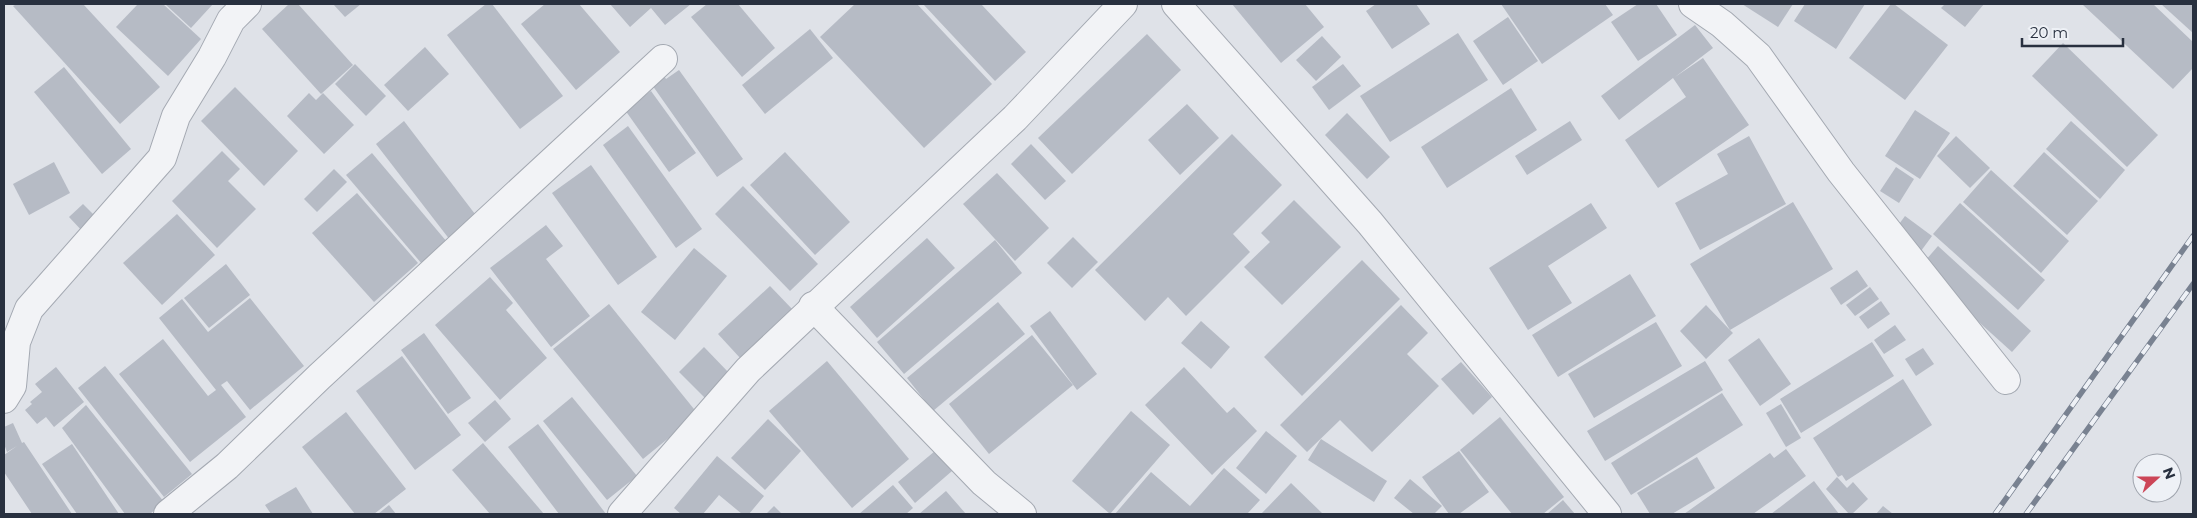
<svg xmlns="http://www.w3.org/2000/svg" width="2197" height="518" font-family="Montserrat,sans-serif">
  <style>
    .building { fill: #b6bbc5 }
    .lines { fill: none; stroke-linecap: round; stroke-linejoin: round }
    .minor-casing { stroke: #a4a9b2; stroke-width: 30 }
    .minor { stroke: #f2f3f6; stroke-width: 28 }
    .rail-casing { stroke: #798291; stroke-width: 5.5 }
    .rail { stroke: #eef1f6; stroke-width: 4; stroke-dasharray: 11; stroke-linecap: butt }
  </style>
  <rect width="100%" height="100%" fill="#dfe2e8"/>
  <g class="building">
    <polygon points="17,4 83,4 160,87 120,124 13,6"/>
    <polygon points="138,4 163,4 201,39 168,76 116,27"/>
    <polygon points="165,4 213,4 191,28"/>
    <polygon points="289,4 298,4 353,65 321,94 262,29"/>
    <polygon points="333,4 361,4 345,17"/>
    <polygon points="486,4 492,4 563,96 520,129 447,35"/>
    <polygon points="545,4 579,4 620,52 576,90 521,24"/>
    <polygon points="610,4 691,4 665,25 651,8 630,27"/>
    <polygon points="707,4 738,4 775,48 742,77 691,17"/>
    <polygon points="855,4 917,4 992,84 924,148 820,37"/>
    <polygon points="923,4 981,4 1026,52 995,81"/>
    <polygon points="1232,4 1305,4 1324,27 1281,63"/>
    <polygon points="1376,4 1416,4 1430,24 1392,49 1366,11"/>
    <polygon points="1501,4 1605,4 1613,15 1542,64"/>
    <polygon points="1638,4 1656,4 1677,35 1638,61 1611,22"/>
    <polygon points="1742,4 1793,4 1778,27"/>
    <polygon points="1805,4 1865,4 1836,49 1794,21"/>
    <polygon points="1891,4 1894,4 1948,45 1905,100 1849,58"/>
    <polygon points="1945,4 1984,4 1965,27 1941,8"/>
    <polygon points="2082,4 2153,4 2193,42 2193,68 2173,89"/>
    <polygon points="2161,4 2193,4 2193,33"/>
    <polygon points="1508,17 1538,61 1503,85 1473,41"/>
    <polygon points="1695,25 1713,48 1675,77 1703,58 1749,125 1658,188 1625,140 1686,97 1673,78 1619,120 1601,96"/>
    <polygon points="810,29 833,58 765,114 742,85"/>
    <polygon points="1458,33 1488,80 1390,142 1360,96"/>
    <polygon points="1147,34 1181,70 1072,174 1038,138"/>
    <polygon points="1322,36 1341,57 1316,81 1296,60"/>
    <polygon points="2063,43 2158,135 2127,167 2032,76"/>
    <polygon points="425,47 449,74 408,111 384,85"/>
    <polygon points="355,64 386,96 366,116 335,84"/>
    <polygon points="1343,64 1361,86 1329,110 1312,87"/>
    <polygon points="64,67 131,149 102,174 34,92"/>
    <polygon points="679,70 743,159 717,177 650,82 662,73 666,79"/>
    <polygon points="235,87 298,151 264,186 201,121"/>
    <polygon points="1511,88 1537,130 1447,188 1421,147"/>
    <polygon points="651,91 696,153 669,172 625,110"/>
    <polygon points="309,93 316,100 323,93 354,125 324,154 287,116"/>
    <polygon points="1187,104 1219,138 1180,175 1148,140"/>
    <polygon points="1915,110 1950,133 1920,179 1885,156"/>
    <polygon points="1347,113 1390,157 1367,179 1325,135"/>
    <polygon points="404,121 478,218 450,240 376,144"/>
    <polygon points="1570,121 1582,140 1527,175 1515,156"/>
    <polygon points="2071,121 2125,170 2100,199 2046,149"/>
    <polygon points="628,126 702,229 676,248 603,145"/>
    <polygon points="1232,134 1282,185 1233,234 1250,252 1186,316 1168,297 1145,321 1095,270"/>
    <polygon points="1749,136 1786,204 1700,250 1675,203 1728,174 1717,154"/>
    <polygon points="1956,136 1990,168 1970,188 1937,156"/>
    <polygon points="1031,144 1066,181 1045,200 1011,164"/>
    <polygon points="222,151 240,169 228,181 256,209 217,248 172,201"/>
    <polygon points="785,152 850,222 815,255 750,185"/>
    <polygon points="2044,152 2098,201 2067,235 2013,186"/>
    <polygon points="372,153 447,242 422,264 346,175"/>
    <polygon points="54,162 70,193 29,215 13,184"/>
    <polygon points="591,165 657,257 618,285 552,193"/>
    <polygon points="1896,167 1914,179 1899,203 1880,191"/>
    <polygon points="334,169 347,182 317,212 304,199"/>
    <polygon points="1991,170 2069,241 2041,273 1963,202"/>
    <polygon points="997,173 1049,228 1015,261 963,204"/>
    <polygon points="743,186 818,264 790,291 715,214"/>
    <polygon points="357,193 418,263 374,302 312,233"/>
    <polygon points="1294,200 1341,247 1282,305 1244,267 1270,242 1261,233"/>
    <polygon points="1793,202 1833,269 1730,330 1733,333 1706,359 1680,331 1706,305 1730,330 1690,264"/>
    <polygon points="1591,203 1607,228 1548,266 1572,303 1528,330 1489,268"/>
    <polygon points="1960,203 2045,280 2018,310 1933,234"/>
    <polygon points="83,204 98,219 84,233 69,217"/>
    <polygon points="177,214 215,255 162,305 123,263"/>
    <polygon points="1905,216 1932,236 1921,251 1894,231"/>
    <polygon points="546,225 563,246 546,259 590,316 551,347 490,268"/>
    <polygon points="1073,237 1098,262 1072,288 1047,263"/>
    <polygon points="927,238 955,268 877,338 850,307"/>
    <polygon points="995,240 1022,273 904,374 877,342"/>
    <polygon points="1938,246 2031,331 2012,352 1919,268"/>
    <polygon points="694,248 727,276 675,340 641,312"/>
    <polygon points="1362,260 1400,299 1302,396 1264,357"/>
    <polygon points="226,264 250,295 209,328 184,298"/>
    <polygon points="1857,270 1868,286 1841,305 1830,288"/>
    <polygon points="1630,274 1656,316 1558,377 1532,335"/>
    <polygon points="490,277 513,303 506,310 547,358 500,400 435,325"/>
    <polygon points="770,286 794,311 741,359 718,334"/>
    <polygon points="1870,287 1879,299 1855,316 1846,305"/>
    <polygon points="250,298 304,366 250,410 227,381 221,385 246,417 190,462 119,374 163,339 208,396 216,390 159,318 182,299 208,332"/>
    <polygon points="1881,301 1890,314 1868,329 1859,317"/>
    <polygon points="998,302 1025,334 933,411 907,378"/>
    <polygon points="609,304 698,414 643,459 553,349"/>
    <polygon points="1401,305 1428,333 1407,354 1439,386 1372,452 1340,420 1307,452 1280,425"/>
    <polygon points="1050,311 1097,374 1077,390 1030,326"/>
    <polygon points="1201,321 1230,347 1211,369 1181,343"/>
    <polygon points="1656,322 1682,366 1594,418 1568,374"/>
    <polygon points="1895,325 1906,340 1884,354 1874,340"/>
    <polygon points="424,333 471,398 448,414 401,350"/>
    <polygon points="1032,335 1073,385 989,454 949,404"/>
    <polygon points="1759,338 1791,384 1760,406 1728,360"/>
    <polygon points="1872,342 1894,376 1801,433 1780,399"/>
    <polygon points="704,347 730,374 705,398 679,372"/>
    <polygon points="1923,348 1934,364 1916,376 1905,359"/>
    <polygon points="402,356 461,435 415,470 356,391"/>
    <polygon points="827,361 909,459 852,508 769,411"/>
    <polygon points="1705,361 1723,390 1605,461 1587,431"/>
    <polygon points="1461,362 1492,397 1473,415 1441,379"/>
    <polygon points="105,366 192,474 164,497 78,388"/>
    <polygon points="56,367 84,402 54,427 46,417 37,424 25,410 32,404 30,402 42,392 35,384"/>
    <polygon points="1184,367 1227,413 1234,407 1257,431 1212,475 1145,405"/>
    <polygon points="1903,379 1932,425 1846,481 1842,475 1838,477 1813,438"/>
    <polygon points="1722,393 1743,425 1631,495 1611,463"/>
    <polygon points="572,397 637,476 607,500 543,421"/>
    <polygon points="495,400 511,419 485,442 468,423"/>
    <polygon points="1781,404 1801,438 1786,447 1766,413"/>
    <polygon points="86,405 164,502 150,514 125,514 62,428"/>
    <polygon points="1131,411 1170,445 1110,514 1072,481"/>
    <polygon points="346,412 406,489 374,514 355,514 302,447"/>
    <polygon points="1500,417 1564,497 1543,514 1512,514 1460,450"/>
    <polygon points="768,419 801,451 765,490 731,458"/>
    <polygon points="13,423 22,443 24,442 72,514 32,514 4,472 4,455 17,446 7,452 4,444 4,427"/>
    <polygon points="538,424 606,514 559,514 508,447"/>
    <polygon points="1266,431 1297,456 1266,494 1236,468"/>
    <polygon points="1321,439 1387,481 1374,502 1308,460"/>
    <polygon points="483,443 544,514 490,514 452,470"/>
    <polygon points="72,444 119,514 77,514 42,464"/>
    <polygon points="1786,449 1806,476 1753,514 1684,514 1770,453 1774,458"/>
    <polygon points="935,451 952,471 915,503 898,482"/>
    <polygon points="1459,451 1489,492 1459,514 1449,514 1422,477"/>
    <polygon points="717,456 764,496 749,514 742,514 719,495 703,514 681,514 674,508"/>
    <polygon points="1697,457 1715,488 1672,514 1650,514 1637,493"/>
    <polygon points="1224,468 1260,500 1247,514 1115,514 1151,472 1190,506"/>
    <polygon points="1837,477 1847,488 1853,482 1868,499 1852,514 1849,514 1826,489"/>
    <polygon points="1410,479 1442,506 1434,514 1414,514 1394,498"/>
    <polygon points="1814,481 1839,514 1771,514"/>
    <polygon points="1291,483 1323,514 1261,514"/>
    <polygon points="893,485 913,508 906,514 859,514"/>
    <polygon points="296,487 313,514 271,514 265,505"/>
    <polygon points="946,491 966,514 919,514"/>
    <polygon points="1563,500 1575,514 1547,514"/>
    <polygon points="389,505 396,514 378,514"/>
    <polygon points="774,506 782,514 766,514"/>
    <polygon points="1883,506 1893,514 1876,514"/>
  </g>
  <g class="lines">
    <defs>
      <g id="minor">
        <polyline points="1176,4 1370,223 1607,514"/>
        <polyline points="1693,4 1722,24 1758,56 1841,172 2006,380"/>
        <polyline points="813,306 984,483 1022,514"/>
        <polyline points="4,399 12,386 16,342 29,309 162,158 176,116 212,57 231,20 247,4"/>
        <polyline points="168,514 227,466 319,377 663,59"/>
        <polyline points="622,514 748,370 1015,118 1123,4"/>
      </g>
    </defs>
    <use href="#minor" class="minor-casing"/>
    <use href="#minor" class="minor"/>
    <defs>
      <g id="rail">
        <polyline points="1995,514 2193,236"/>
        <polyline points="2026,514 2193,284"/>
      </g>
    </defs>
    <use href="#rail" class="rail-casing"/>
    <use href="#rail" class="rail"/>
  </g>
  <rect width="2197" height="518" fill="none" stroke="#28303f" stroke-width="10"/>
  <g transform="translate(2157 478) rotate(69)"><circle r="24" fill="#eef1f6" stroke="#9fa4ad"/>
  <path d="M0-4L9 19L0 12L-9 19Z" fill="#cc4557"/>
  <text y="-8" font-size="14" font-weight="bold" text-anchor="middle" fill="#28303f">N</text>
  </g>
  <path d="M2022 38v8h101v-8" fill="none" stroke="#28303f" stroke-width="2.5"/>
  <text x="2030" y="38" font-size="15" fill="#28303f" stroke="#eef1f6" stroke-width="4" paint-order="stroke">20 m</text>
</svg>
